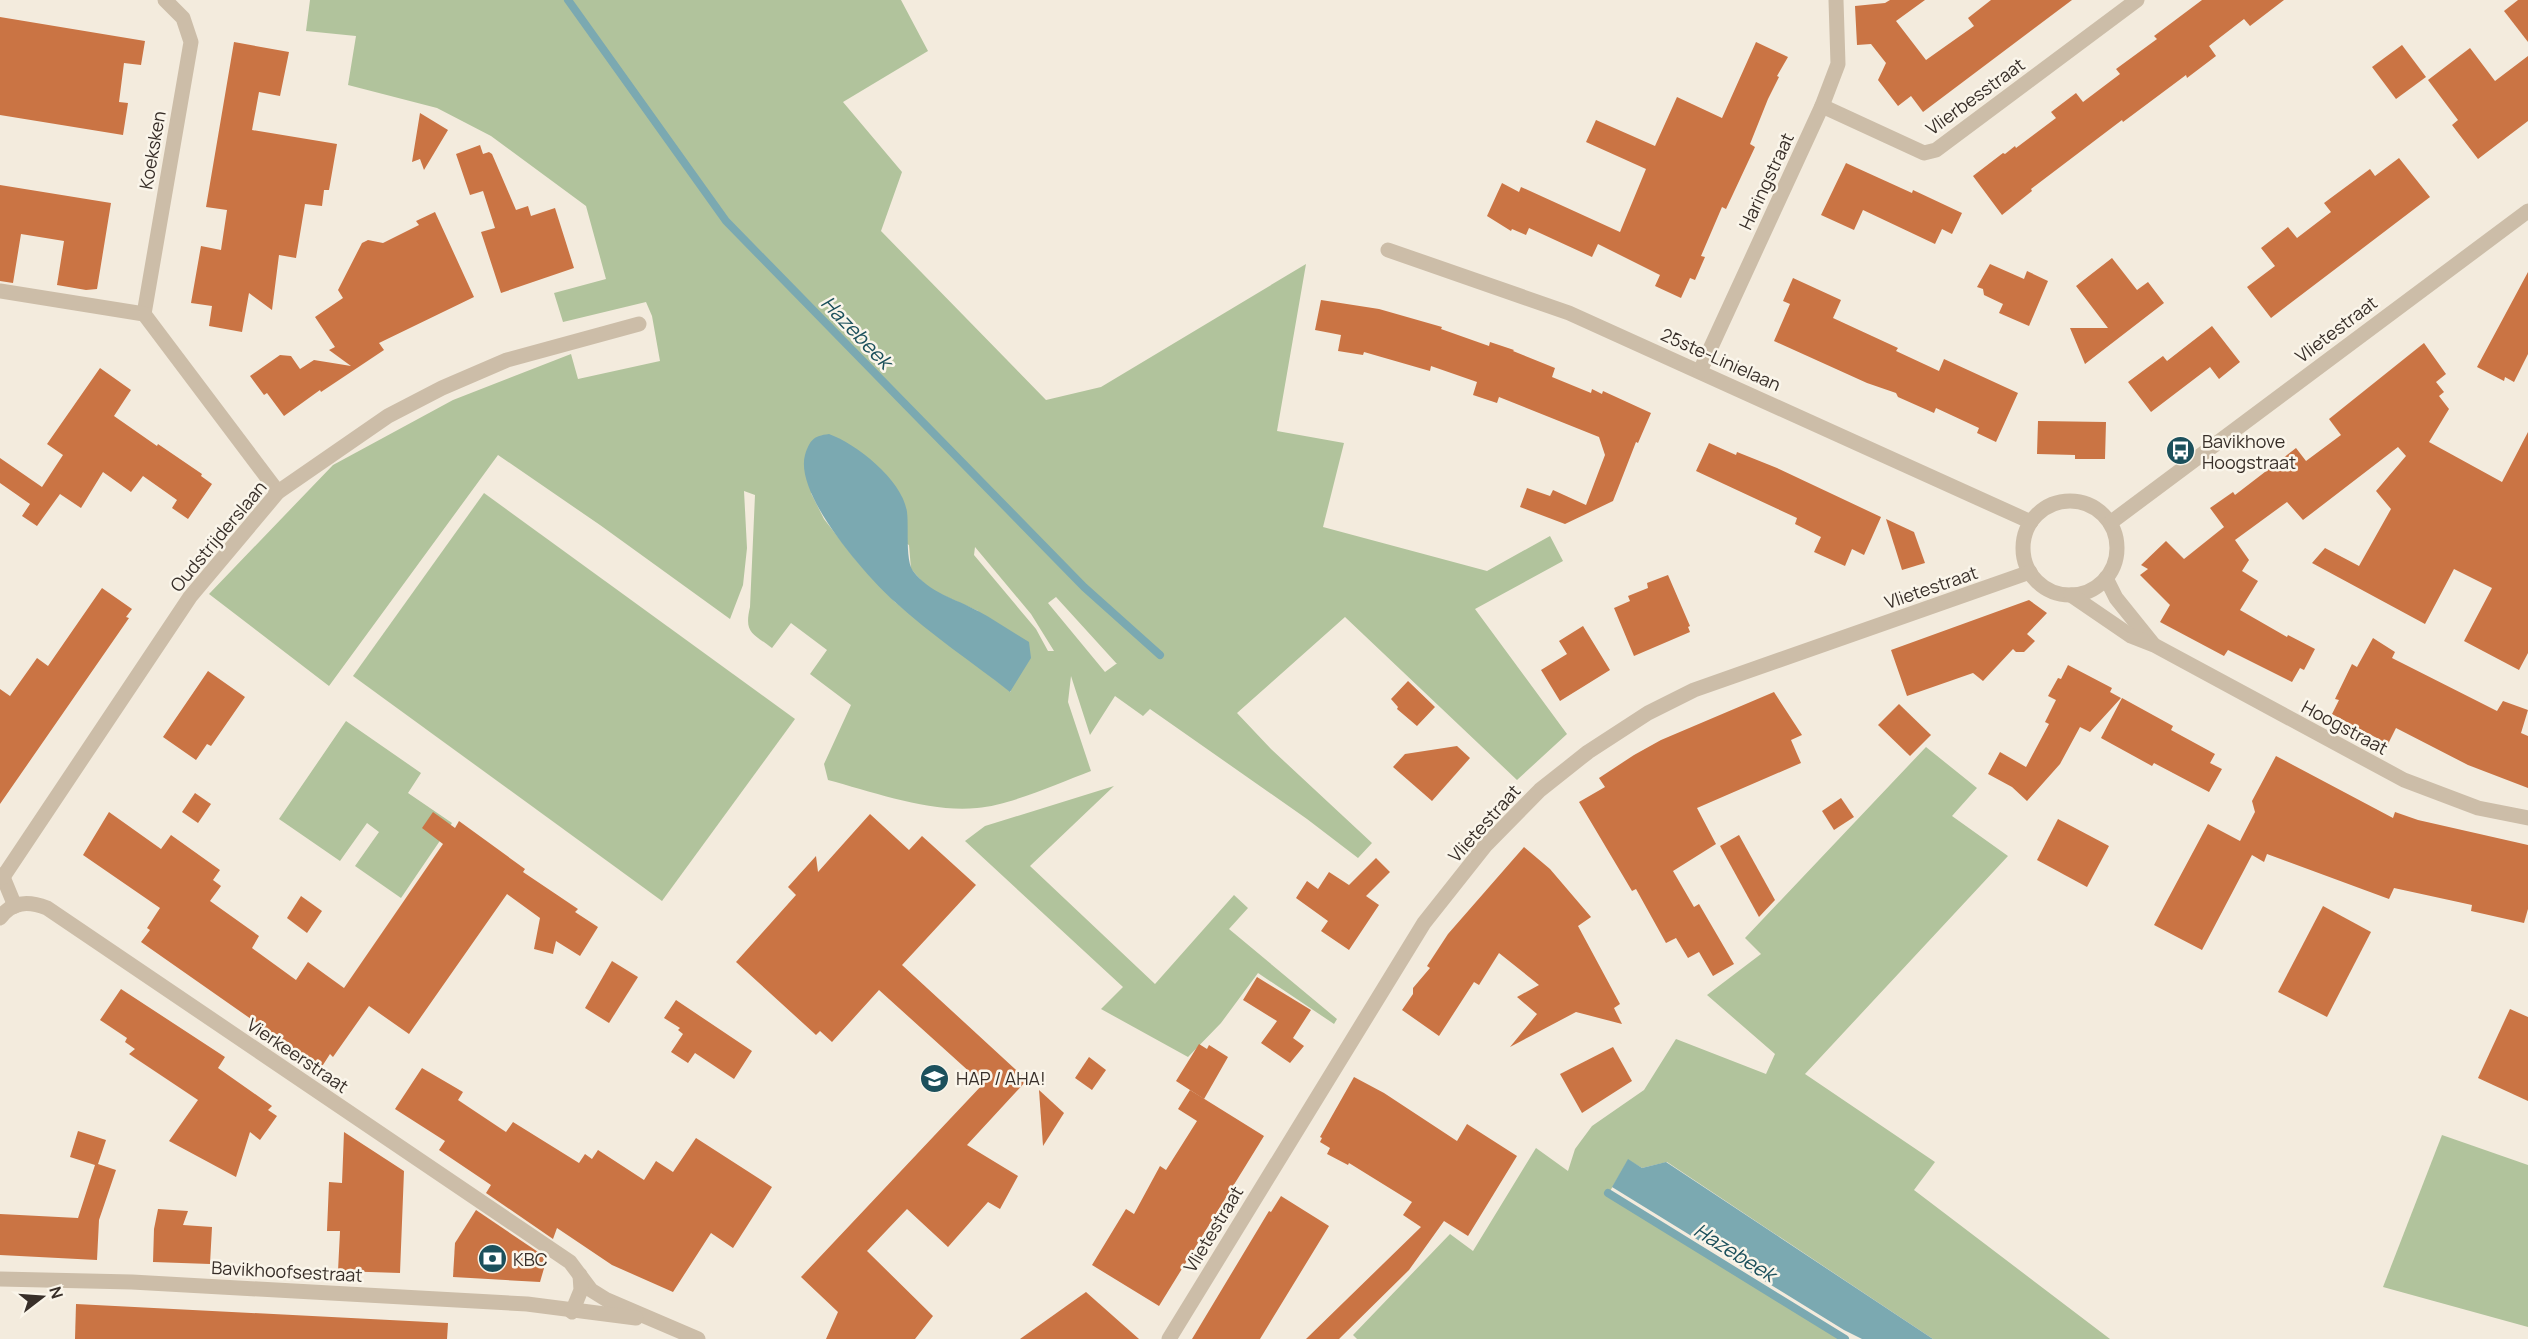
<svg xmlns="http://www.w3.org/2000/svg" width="2528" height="1339" font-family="Manrope,sans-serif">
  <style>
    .green { fill: #b1c39c; fill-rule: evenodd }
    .water { fill: #7ba9b1 }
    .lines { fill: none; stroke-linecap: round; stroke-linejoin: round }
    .stream { stroke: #7ba9b1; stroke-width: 8 }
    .building { fill: #ca7444 }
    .minor { stroke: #ccbda8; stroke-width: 15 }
    .labels { text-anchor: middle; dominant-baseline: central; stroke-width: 5; stroke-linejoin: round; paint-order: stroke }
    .street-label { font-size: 18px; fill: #382f29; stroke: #faf5ea }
    .poi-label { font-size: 18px; fill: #382f29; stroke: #faf5ea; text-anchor: start }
    .water-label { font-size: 20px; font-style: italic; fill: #1c505c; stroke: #faf5ea }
  </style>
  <rect width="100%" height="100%" fill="#f3ebdd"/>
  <g class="green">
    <path d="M310,0H901L928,51L843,102L902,172L881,231L1046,400L1101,387L1306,264L1277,431L1344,443L1323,527L1487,571L1550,536L1563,561L1475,609L1567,734L1517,780L1345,617L1237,713L1271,749L1372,843L1358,858L1307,819L1150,709L1143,716L1115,696L1090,735L1071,676L1068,702L1091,771C1059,783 1011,805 977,808C931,813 873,792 828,780L824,764L851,705L810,674L827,650L791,623L772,648C752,633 744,633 750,607L755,495L744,491L747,548L743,585L730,619L600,525L498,455L329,686L209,594L333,465L453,400L571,354L578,379L660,361L652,316L646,302L563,322L554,293L606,279L586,206L491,136L437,108L348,85L356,36L306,31ZM811,493L909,545L911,569L929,589L978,611L1011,692L895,602L855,559L824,519ZM975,547L1031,614L1054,651H1048L1036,629L974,555ZM1056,597L1117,664H1116L1105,672L1048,603Z"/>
    <polygon points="484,493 795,719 662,901 353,676"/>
    <polygon points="346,721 421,773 408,793 452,823 401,898 355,866 379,832 367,823 340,861 279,819"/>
    <polygon points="1926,747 1977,788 1952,816 2008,856 1805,1074 1935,1162 1914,1190 2110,1339 1933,1339 1667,1162 1642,1168 1628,1160 1609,1193 1845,1339 1357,1339 1353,1335 1450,1234 1473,1251 1536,1148 1568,1171 1575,1149 1592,1126 1644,1090 1676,1039 1766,1074 1775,1054 1707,995 1761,954 1745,938"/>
    <polygon points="1114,786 1030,866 1155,984 1234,895 1248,908 1229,929 1337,1019 1334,1024 1258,973 1221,1023 1188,1057 1101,1009 1123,987 965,841 985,826"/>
    <polygon points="2442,1135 2528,1165 2528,1327 2383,1287"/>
  </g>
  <g class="water">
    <path d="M829,434C857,444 903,481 907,512C909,526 905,560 913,571C930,593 954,598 978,611C995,620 1012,632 1029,642L1031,658L1010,692C972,662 931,635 895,602C867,577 794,495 805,455C810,440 813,436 829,434Z"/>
    <polygon points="1628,1159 1642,1168 1666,1162 1933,1339 1862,1339 1844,1330 1612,1187"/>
  </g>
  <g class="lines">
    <g class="stream">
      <polyline points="568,0 726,221 1084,587 1160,655"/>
      <polyline points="1608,1193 1845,1339"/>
    </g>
  </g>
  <g class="building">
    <polygon points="1890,0 1925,0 1896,21 1926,60 1974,26 1968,18 1991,0 2072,0 1923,112 1911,96 1898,106 1878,80 1886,63 1871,44 1857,45 1855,6 1885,3"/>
    <polygon points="2202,0 2284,0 2250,26 2244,19 2209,46 2216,56 2187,78 2186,75 2123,122 2122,120 2031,189 2032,191 2002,215 1973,176 2003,153 2005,154 2015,146 2016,148 2056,118 2051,112 2076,93 2083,102 2120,74 2116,69 2157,39 2154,36"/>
    <polygon points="2518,0 2528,0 2528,42 2504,11"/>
    <polygon points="0,17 145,41 141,65 124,63 119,102 128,103 123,135 0,115"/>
    <polygon points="234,42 289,52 280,96 259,92 252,130 337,144 329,190 324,190 322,206 305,204 296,258 279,255 272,310 249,293 242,332 209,326 212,306 191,303 201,246 221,250 227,210 206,207"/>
    <polygon points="1756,42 1788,57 1777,76 1779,77 1768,99 1750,144 1755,147 1726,209 1722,207 1701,256 1705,257 1695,280 1690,278 1681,298 1655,286 1660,275 1598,244 1592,257 1529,228 1526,235 1512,229 1511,231 1487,216 1502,183 1519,192 1521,187 1620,232 1646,169 1586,142 1596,120 1655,146 1677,97 1722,118"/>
    <polygon points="2402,45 2426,77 2396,99 2372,67"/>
    <polygon points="2470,48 2495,81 2528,56 2528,121 2478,159 2452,125 2458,120 2428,80"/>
    <polygon points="420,113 448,130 424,170 420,159 412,162"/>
    <polygon points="480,145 483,154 489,152 492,154 516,210 528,206 531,216 555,208 574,268 501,293 481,232 495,228 483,191 470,195 456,154"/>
    <polygon points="2399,158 2430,197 2271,318 2247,287 2275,266 2261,248 2288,227 2297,238 2331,212 2324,203 2370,169 2375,176"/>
    <polygon points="1846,163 1912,193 1913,190 1962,213 1952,234 1942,229 1935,244 1863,210 1854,230 1821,215"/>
    <polygon points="0,185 111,203 97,289 86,290 57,285 64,241 21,234 13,283 0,281"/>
    <polygon points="435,212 474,297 379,343 384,350 321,392 320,390 284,416 267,393 264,395 250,376 280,355 291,356 300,369 314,360 351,366 329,350 335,347 315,317 343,298 338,290 362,243 368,240 383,243 419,225 416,221"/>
    <polygon points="2112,258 2137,290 2148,282 2164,303 2085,364 2070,328 2108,328 2076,286"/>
    <polygon points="1990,264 2024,279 2027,271 2048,281 2029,326 1999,313 2003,304 1984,295 1983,289 1977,287"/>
    <polygon points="2528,272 2528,354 2514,382 2505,377 2504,381 2477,367"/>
    <polygon points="1793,278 1841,300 1833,318 1898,348 1896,351 1939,371 1944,359 2018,393 1996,442 1977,433 1979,428 1936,408 1934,413 1898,397 1896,393 1867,383 1774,341 1790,304 1783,301"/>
    <polygon points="1321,300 1379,309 1442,327 1441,329 1489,346 1490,342 1514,350 1513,351 1555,368 1552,377 1591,393 1592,389 1602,394 1603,391 1651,413 1638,443 1636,442 1613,501 1565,524 1520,507 1527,488 1550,496 1553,490 1586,505 1605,455 1599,437 1499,397 1497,403 1473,395 1477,382 1431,366 1430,371 1364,352 1363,355 1338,351 1341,335 1315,330"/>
    <polygon points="2212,326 2240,362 2219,379 2210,367 2151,412 2128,382 2163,356 2167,361"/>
    <polygon points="2424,343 2446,374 2436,382 2444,392 2439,396 2449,409 2429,442 2502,482 2528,432 2528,653 2519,670 2464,641 2492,588 2454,569 2425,624 2312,563 2325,548 2359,566 2391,509 2376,491 2406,456 2398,447 2303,520 2287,502 2235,540 2249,560 2242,571 2258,581 2240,610 2287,637 2288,635 2315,649 2304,670 2300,668 2292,682 2228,650 2224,656 2160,622 2170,605 2140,575 2148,569 2141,565 2166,541 2184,559 2224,527 2210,508 2233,492 2235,495 2296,448 2306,461 2341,435 2329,419"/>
    <polygon points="100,368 131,390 114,416 157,446 158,444 202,474 201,476 212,484 188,519 172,508 177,500 143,476 131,492 103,472 81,508 60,494 37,526 22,516 30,504 0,483 0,458 42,487 63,455 47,444"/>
    <polygon points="2038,421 2106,422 2105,459 2075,459 2075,455 2037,454"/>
    <polygon points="1709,443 1736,455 1737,452 1777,468 1881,517 1864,555 1852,549 1845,566 1814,552 1821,537 1795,524 1797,518 1696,471"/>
    <polygon points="1886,519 1914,532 1925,563 1902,570"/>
    <polygon points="1668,575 1690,626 1688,627 1690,632 1634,656 1614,608 1630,601 1628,596 1648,588 1647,583"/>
    <polygon points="102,588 132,609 126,617 129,618 0,804 0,689 10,696 37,658 48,666"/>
    <polygon points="2029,600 2047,613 2027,634 2035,641 2024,652 2016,652 2013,649 1983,681 1973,673 1907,696 1891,650"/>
    <polygon points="1583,626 1610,670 1560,701 1541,670 1567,654 1559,641"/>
    <polygon points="2373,638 2395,652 2392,658 2497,711 2503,701 2528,710 2521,733 2528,736 2528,788 2468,765 2396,728 2388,744 2332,714 2339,700 2335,699 2352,664 2357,667"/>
    <polygon points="2068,665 2112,688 2110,692 2121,698 2090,732 2080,727 2060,764 2027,801 2012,787 1988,774 2000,752 2026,767 2049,724 2045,722 2056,700 2048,696 2058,678 2061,679"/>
    <polygon points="208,671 245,697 211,746 207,744 196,760 163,737"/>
    <polygon points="1408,681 1435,707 1417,726 1397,709 1398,707 1391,699"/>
    <polygon points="1774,692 1802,735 1791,740 1801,763 1697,808 1716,844 1673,871 1694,907 1699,904 1734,964 1713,976 1699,952 1688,958 1676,938 1666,943 1636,889 1632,891 1579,802 1605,787 1599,778 1634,755 1661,740"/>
    <polygon points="2122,698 2173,726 2171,730 2215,754 2210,763 2222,769 2209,792 2154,763 2152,766 2101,738"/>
    <polygon points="1899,704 1931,735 1910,756 1878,725"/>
    <polygon points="1457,746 1470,758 1432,801 1393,767 1405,754"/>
    <polygon points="2276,756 2393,818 2395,812 2418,820 2528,845 2528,909 2524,923 2471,911 2472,905 2394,888 2389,899 2267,854 2264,862 2252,855 2202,950 2154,925 2208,824 2240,841 2255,812 2252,801"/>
    <polygon points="195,793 211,804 198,823 182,812"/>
    <polygon points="1841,798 1854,817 1834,830 1822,811"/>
    <polygon points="109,812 161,849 171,835 220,870 213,880 221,886 210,901 259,936 252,948 296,980 308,962 344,988 443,844 422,828 433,812 455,828 459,821 525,869 523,872 578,909 575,912 598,927 580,956 556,941 553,954 534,949 540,918 507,894 409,1034 369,1006 333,1057 330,1054 321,1068 141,942 150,930 147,928 160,908 83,855"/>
    <polygon points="870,814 909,850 922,836 976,885 902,965 1027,1080 967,1145 1018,1176 1000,1209 988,1202 948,1247 907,1209 867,1251 933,1316 915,1339 826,1339 838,1312 801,1277 983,1084 879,990 832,1042 820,1031 816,1035 736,962 796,895 788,887 816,856 818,872"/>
    <polygon points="2058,819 2109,846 2087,887 2037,860"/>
    <polygon points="1739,835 1775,900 1759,917 1720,846"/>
    <polygon points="1524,847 1550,869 1591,917 1578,926 1620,1004 1614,1008 1622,1024 1576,1012 1510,1047 1537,1014 1517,997 1539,985 1499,953 1479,985 1474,982 1439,1036 1402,1010 1413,994 1413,988 1430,968 1427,966 1448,934"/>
    <polygon points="1376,858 1390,872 1366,896 1379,905 1349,950 1321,931 1328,921 1296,898 1307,881 1318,889 1329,872 1349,885"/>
    <polygon points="301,896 322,911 307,933 287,918"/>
    <polygon points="2323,906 2371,932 2327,1017 2278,992"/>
    <polygon points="612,961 638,977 609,1023 585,1008"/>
    <polygon points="1257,977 1311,1010 1293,1038 1304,1046 1290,1063 1261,1043 1277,1021 1243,1000"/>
    <polygon points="121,989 225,1057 218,1068 272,1106 268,1110 277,1116 260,1140 250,1132 236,1177 169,1141 198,1100 129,1054 135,1049 125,1042 127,1038 100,1020"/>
    <polygon points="676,1000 752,1051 734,1079 695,1053 688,1063 671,1052 683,1034 678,1030 680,1028 664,1018"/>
    <polygon points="2510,1009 2528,1017 2528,1101 2478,1078"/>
    <polygon points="1199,1044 1207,1049 1209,1045 1228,1057 1204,1099 1176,1081"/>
    <polygon points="1613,1047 1632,1081 1582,1113 1560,1074"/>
    <polygon points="1089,1057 1106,1070 1092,1090 1075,1078"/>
    <polygon points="422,1068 463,1092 458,1100 506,1132 513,1122 579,1163 585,1154 592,1159 598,1150 644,1180 656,1161 673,1172 696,1138 772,1187 733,1248 711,1233 673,1292 612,1265 557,1228 553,1239 486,1193 491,1185 439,1150 445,1141 395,1109"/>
    <polygon points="1354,1077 1384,1093 1457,1141 1467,1124 1517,1156 1468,1236 1444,1221 1409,1270 1339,1339 1306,1339 1421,1227 1403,1215 1412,1202 1349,1163 1348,1165 1327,1154 1330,1148 1320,1142 1322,1138 1320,1137"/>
    <polygon points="1039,1090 1064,1113 1043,1146"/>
    <polygon points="1190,1090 1264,1136 1159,1306 1092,1265 1126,1209 1134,1214 1160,1166 1166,1170 1197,1121 1178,1109"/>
    <polygon points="78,1131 106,1140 98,1164 116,1170 99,1220 97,1260 0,1255 0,1214 78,1218 95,1165 70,1157"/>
    <polygon points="344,1132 404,1171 400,1273 338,1271 340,1231 327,1231 329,1182 342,1183"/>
    <polygon points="1281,1196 1329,1226 1260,1339 1192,1339 1269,1211 1271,1212"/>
    <polygon points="158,1209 188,1211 183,1225 212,1227 210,1264 153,1262 154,1229"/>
    <polygon points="476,1210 547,1258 540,1282 453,1277 455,1243"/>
    <polygon points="1086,1292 1139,1339 1020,1339"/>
    <polygon points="76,1304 448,1323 447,1339 75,1339"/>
  </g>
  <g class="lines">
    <g class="minor">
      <polyline points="165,0 183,18 191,42 144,314 278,492"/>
      <polyline points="1822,106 1924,153 1936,150 2137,0"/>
      <polyline points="1388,250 1569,313 2031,522"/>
      <polyline points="0,291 144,314"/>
      <polyline points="1700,371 1822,106 1838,64 1836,0"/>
      <circle cx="2070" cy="548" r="47"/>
      <polyline points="2110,523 2528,211"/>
      <polyline points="2106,578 2116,598 2153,644"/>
      <polyline points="2071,595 2131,636 2154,645 2404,780 2478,808 2528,818"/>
      <polyline points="0,875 3,877 15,906"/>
      <polyline points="3,877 190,597 278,492 388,416 442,388 507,360 639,324"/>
      <path d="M0,918C12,901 29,901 47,908L570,1262L591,1290L607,1300L698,1339"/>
      <polyline points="0,1279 132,1282 527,1304 636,1318"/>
      <polyline points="572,1312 581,1290 580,1275"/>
      <polyline points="1169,1339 1424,923 1485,846 1540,790 1588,752 1648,713 1694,690 2030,572"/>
    </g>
  </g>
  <defs>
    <symbol id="bus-disc" viewBox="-11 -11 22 22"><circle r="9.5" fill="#1c505c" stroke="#faf5ea"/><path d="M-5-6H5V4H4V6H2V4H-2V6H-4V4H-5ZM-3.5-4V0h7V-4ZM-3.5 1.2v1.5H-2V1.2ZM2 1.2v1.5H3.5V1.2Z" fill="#fff"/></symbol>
    <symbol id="school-disc" viewBox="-11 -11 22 22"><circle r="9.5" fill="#1c505c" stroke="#faf5ea"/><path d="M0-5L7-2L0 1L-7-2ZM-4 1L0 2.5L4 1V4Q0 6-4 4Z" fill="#fff"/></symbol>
    <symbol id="bank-disc" viewBox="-11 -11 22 22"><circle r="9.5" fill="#1c505c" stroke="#faf5ea"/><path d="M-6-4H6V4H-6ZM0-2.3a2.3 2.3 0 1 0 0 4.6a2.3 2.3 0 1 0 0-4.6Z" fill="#fff"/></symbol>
  </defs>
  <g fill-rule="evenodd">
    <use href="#bus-disc" x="2164" y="434" width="33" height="33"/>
    <use href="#school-disc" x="918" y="1062" width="33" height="33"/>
    <use href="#bank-disc" x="476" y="1242" width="33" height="33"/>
  </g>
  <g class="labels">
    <g class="street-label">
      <text transform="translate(1975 96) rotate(-36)">Vlierbesstraat</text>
      <text transform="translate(152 150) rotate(-80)">Koeksken</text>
      <text transform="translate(1766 181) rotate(-65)">Haringstraat</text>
      <text transform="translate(2336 329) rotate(-37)">Vlietestraat</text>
      <text transform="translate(1721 359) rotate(24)">25ste-Linielaan</text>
      <text transform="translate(218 536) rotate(-50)">Oudstrijderslaan</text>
      <text transform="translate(1931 587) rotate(-19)">Vlietestraat</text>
      <text transform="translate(2345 727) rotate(28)">Hoogstraat</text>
      <text transform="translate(1484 823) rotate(-48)">Vlietestraat</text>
      <text transform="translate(298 1055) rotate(34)">Vierkeerstraat</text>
      <text transform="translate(1213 1229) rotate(-59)">Vlietestraat</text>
      <text transform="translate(287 1271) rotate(3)">Bavikhoofsestraat</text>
    </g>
    <g class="poi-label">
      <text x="2202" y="441">Bavikhove<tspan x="2202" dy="21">Hoogstraat</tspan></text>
      <text x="956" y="1078">HAP / AHA!</text>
      <text x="513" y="1259">KBC</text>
    </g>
    <g class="water-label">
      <text transform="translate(857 332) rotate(46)">Hazebeek</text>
      <text transform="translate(1735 1252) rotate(32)">Hazebeek</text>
    </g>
  </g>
  <g transform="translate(42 1297) rotate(73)" stroke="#faf5ea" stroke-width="4.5" paint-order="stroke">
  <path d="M0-4.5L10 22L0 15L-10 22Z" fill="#382f29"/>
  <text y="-9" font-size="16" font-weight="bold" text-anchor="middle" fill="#382f29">N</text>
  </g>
</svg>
